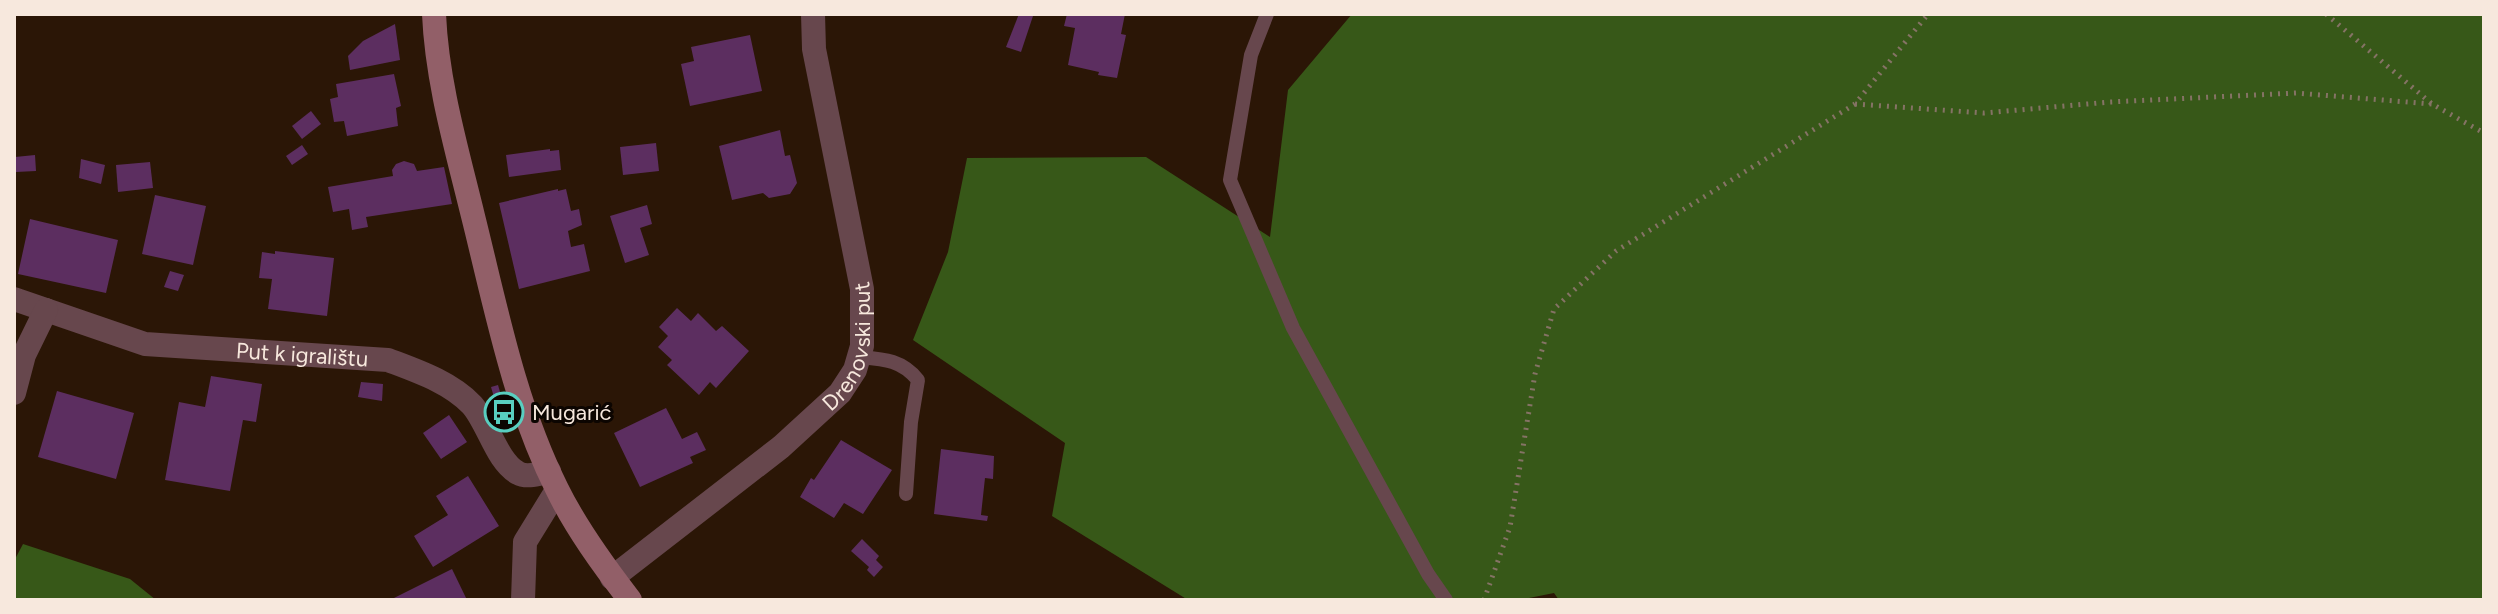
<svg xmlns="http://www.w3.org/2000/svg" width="2498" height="614" font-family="Figtree,sans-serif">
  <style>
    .forest { fill: #375818 }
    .building { fill: #5c2e60 }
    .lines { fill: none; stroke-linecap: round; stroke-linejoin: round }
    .path { stroke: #857365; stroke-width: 5; stroke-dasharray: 2 6; stroke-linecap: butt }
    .lane { stroke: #67474d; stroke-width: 14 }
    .street { stroke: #67474d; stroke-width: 24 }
    .secondary { stroke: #925f68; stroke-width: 24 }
    .labels { text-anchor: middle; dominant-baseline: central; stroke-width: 6; stroke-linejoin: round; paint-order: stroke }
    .street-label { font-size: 22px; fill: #f7e8dd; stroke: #0c0501 }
    .poi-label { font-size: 22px; fill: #f7e8dd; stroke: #0c0501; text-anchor: start }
  </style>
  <rect width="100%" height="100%" fill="#2b1606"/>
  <g class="forest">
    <polygon points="1352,14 2484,14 2484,600 1559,600 1554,593 1519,600 1188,600 1052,516 1065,443 913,340 948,252 967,158 1146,157 1270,237 1288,90"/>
    <polygon points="23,544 130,579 156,600 14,600 14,561"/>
  </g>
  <g class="building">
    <polygon points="1019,14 1033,16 1021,52 1006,47"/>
    <polygon points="1067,14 1125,14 1121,34 1126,35 1117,78 1098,75 1099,72 1068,65 1075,28 1064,26"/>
    <polygon points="395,24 400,60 350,70 348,56 363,41"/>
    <polygon points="750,35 762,91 690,106 681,64 694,61 691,47"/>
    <polygon points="394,74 401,106 396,108 398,126 347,136 344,121 334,122 330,99 338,97 336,84"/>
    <polygon points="311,111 321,124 302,139 292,126"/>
    <polygon points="780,130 785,156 790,155 797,183 790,194 769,198 763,193 732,200 719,146"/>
    <polygon points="656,143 659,171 623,175 620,147"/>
    <polygon points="302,145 308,154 292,165 286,156"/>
    <polygon points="550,149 550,151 559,150 561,170 509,177 506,155"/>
    <polygon points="35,155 36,171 16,172 15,157"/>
    <polygon points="81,159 105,165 101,184 79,178"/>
    <polygon points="404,161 414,164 417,171 444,167 452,204 366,217 368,227 352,230 349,209 333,212 328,187 393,176 392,170 396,164"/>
    <polygon points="150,162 153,188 118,192 116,165"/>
    <polygon points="558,189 558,191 566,189 571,211 579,209 582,225 568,231 571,247 584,244 590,271 519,289 499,203"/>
    <polygon points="155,195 206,206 193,265 142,254"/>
    <polygon points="647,205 652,224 640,228 649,255 625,263 610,216"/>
    <polygon points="30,219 118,240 106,293 18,274"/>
    <polygon points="275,251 334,258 327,316 268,309 272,279 259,278 262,252 275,254"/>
    <polygon points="170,271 184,275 178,291 164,287"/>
    <polygon points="677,308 691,321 698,313 716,331 722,326 749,351 716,388 710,382 699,395 667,365 672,360 658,347 668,336 659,327"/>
    <polygon points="211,376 262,384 256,422 243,420 230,491 165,480 179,402 205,407"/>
    <polygon points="361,382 383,384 382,401 358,397"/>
    <polygon points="498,385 505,409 498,411 491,387"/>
    <polygon points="57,391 134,413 116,479 38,457"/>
    <polygon points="666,408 682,439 697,432 706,450 690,457 693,463 640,487 614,433"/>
    <polygon points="449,415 467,442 441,459 423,433"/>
    <polygon points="841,440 892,470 863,514 844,503 834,518 800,497 811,478 814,480"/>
    <polygon points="941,449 994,456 993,479 985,478 981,515 988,516 987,521 934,514"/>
    <polygon points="468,476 499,526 433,567 414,536 448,515 436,496"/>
    <polygon points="862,539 879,556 876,560 883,567 874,577 867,570 869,567 851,551"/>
    <polygon points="452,569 467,600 390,600"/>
  </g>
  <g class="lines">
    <g class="path">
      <polyline points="2326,14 2432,104 2484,133"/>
      <polyline points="1855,104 1984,113 2110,102 2296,93 2432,104"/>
      <polyline points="1484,600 1510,527 1535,374 1554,309 1616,251 1855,104 1928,14"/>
    </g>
    <g class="lane">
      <polyline points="1267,14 1251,55 1230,180 1293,328 1428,574 1446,600"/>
      <path d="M860,357C884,359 902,360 918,380L911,422L906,494"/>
    </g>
    <g class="street">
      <path id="s1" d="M14,299L145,344L388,360C417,371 450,382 472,405C488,423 497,462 518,473C527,478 539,474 549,471"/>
      <polyline points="14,393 24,355 46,310"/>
      <path id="s2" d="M612,578L781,447L840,393L855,370L862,346V289L814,49L813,14"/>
      <polyline points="523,600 525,542 557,490"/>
    </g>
    <path class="secondary" d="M434,14C437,83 457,150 473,216C496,308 514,403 557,489C576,528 603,565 630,600"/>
  </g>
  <defs>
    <symbol id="bus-ring" viewBox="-11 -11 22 22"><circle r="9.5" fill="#0c0501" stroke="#58cec0" stroke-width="1.5"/><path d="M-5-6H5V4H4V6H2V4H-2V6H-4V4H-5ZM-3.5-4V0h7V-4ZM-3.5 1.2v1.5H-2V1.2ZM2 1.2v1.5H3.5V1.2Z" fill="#58cec0"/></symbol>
  </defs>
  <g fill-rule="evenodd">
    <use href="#bus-ring" x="482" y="390" width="44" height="44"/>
  </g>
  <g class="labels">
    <g class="street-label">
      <text stroke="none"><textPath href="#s2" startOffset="342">Drenovski put</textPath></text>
      <text stroke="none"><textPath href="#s1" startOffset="296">Put k igralištu</textPath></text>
    </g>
    <g class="poi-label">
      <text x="532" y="412">Mugarić</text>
    </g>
  </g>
  <rect width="2498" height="614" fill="none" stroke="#f7e8dd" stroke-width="32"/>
</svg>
